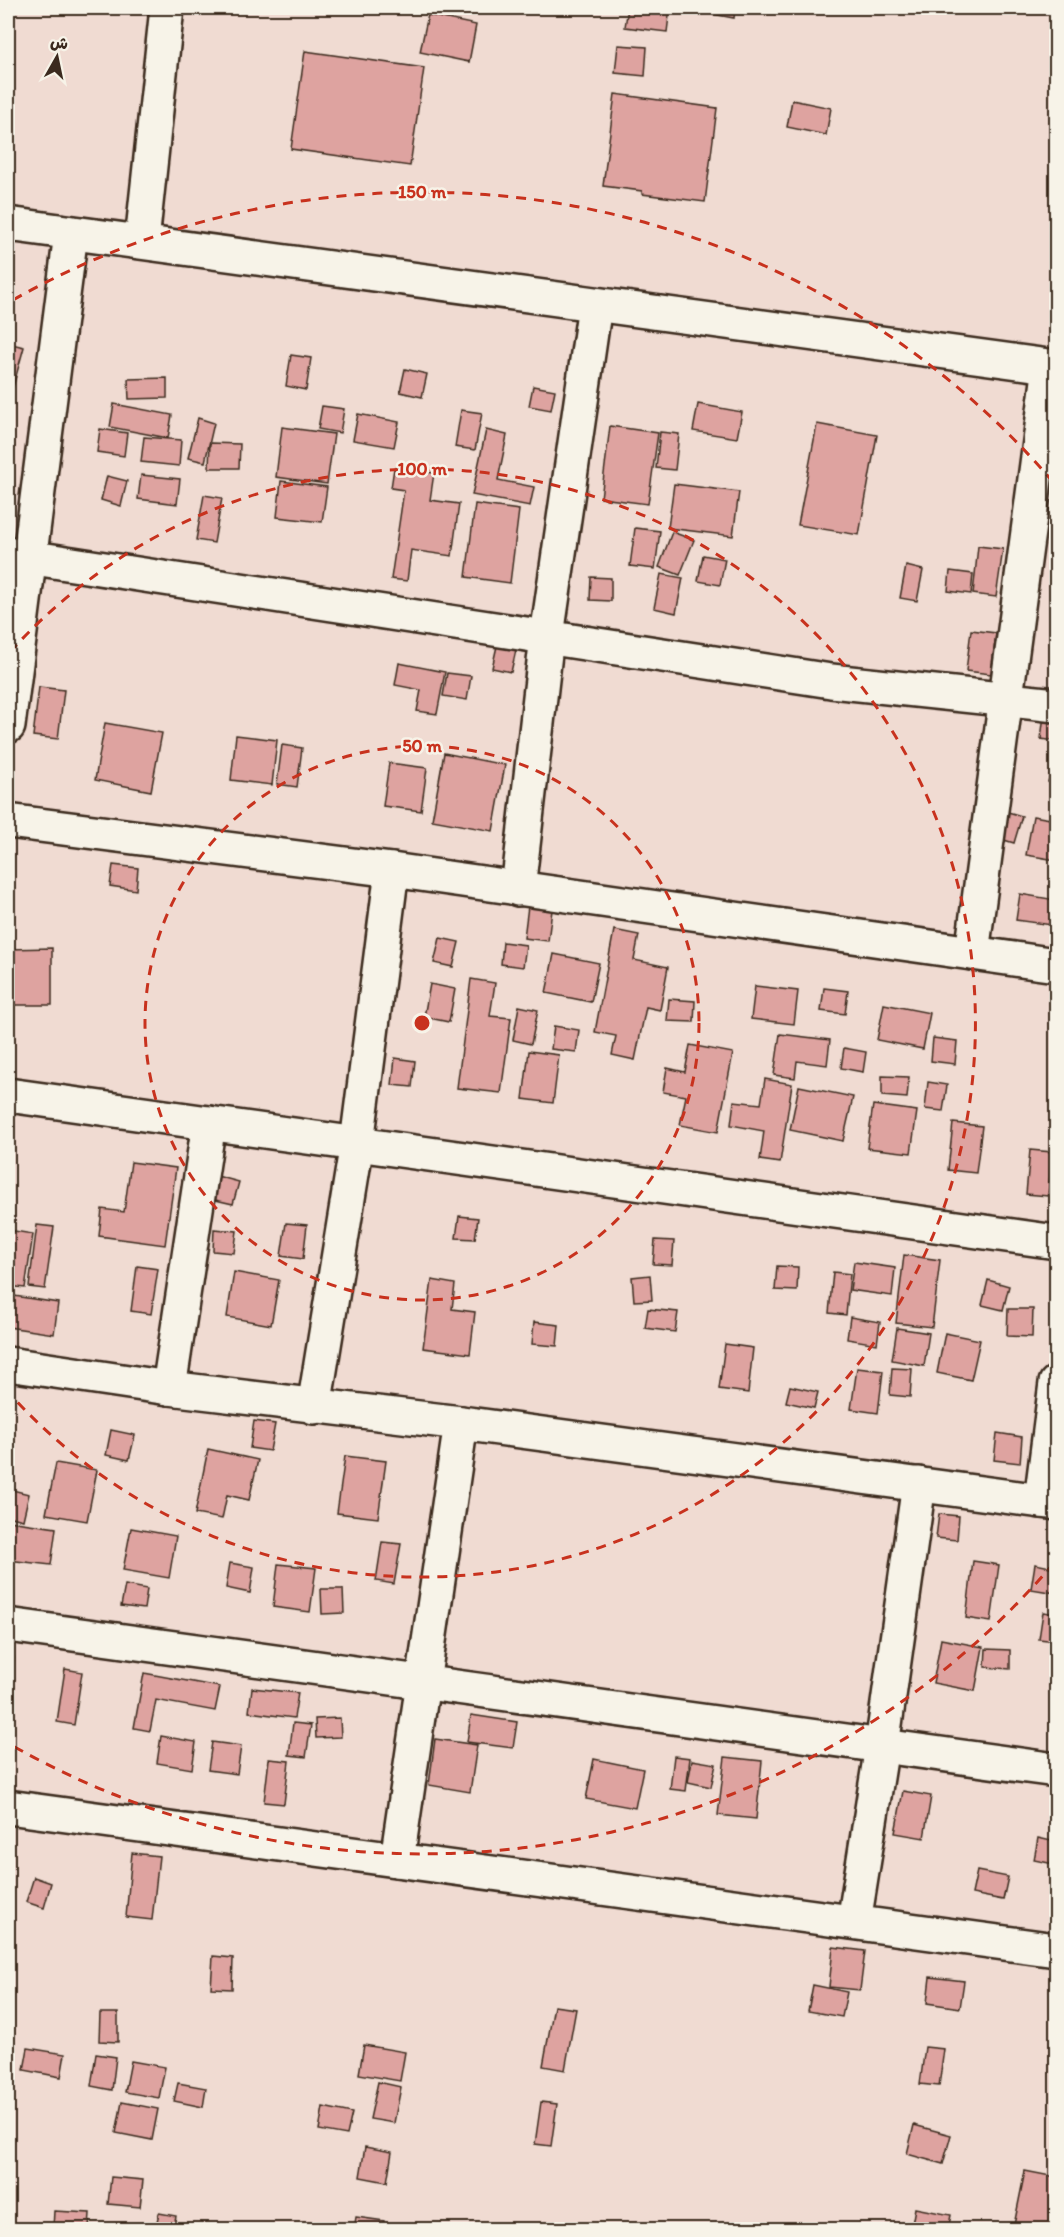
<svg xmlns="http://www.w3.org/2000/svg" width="1064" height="2237" font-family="Itim,'Playpen Sans Arabic',sans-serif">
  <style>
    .building { fill: #dea3a0; stroke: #3b2a1e; stroke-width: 1.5 }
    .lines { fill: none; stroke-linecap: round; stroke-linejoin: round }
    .minor-casing { stroke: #3b2a1e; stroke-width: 38 }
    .secondary-casing { stroke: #3b2a1e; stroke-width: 38 }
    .minor { stroke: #f7f3e8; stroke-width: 33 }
    .secondary { stroke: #f7f3e8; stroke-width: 33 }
    .ring { fill: none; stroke: #c8321e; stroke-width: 3; stroke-dasharray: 10 8 }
    .centre { fill: #c8321e; stroke: #f7f3e8; stroke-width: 3 }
    .ring-label { font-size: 18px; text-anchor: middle; font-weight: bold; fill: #c8321e; stroke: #f7f3e8; stroke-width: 5; stroke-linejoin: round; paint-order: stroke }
  </style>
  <rect width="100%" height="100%" fill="#f0dbd2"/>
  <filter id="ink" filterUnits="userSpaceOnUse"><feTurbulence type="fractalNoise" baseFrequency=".0167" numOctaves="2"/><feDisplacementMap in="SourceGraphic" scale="12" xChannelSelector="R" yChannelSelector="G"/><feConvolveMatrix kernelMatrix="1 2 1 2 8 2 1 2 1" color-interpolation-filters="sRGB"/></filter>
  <g filter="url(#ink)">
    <g class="building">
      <polygon points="628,8 670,8 667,32 625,27"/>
      <polygon points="692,8 735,8 734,18 691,10"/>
      <polygon points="428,15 476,25 469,62 420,52"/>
      <polygon points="618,45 647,47 645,76 615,73"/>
      <polygon points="305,51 424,68 410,166 291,149"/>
      <polygon points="615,94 717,108 705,202 642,194 642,191 603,186"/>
      <polygon points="792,100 831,108 826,135 787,127"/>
      <polygon points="8,343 24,347 13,387 8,385"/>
      <polygon points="291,355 311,358 306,390 286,386"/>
      <polygon points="405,369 427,374 422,397 400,392"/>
      <polygon points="167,378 167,398 129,399 128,379"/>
      <polygon points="533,386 555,390 551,410 529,406"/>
      <polygon points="114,404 172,415 168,438 110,427"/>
      <polygon points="698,404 742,412 737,438 693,431"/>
      <polygon points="322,406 344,409 340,433 318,429"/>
      <polygon points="461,410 482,413 475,450 455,447"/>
      <polygon points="358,414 399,422 394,447 353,440"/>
      <polygon points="198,418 214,423 205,462 188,458"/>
      <polygon points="817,424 877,435 859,535 798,525"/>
      <polygon points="610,426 658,433 648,504 601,498"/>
      <polygon points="282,427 334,434 327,484 276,477"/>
      <polygon points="100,429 127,433 124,456 97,452"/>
      <polygon points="486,430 507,435 498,480 534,487 530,506 472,495"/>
      <polygon points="660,432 679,434 675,470 656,468"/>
      <polygon points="144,437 181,440 179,466 141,462"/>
      <polygon points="210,443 240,444 239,468 209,468"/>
      <polygon points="394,468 434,473 430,500 459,504 452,556 411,550 407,581 391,579 404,490 391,488"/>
      <polygon points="141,475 180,479 177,504 138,499"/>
      <polygon points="107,476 127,481 121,506 101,500"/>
      <polygon points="281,481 327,487 322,522 277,517"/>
      <polygon points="674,484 739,492 733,536 668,528"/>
      <polygon points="204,495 222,498 214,543 196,540"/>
      <polygon points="475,504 519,510 510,583 466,577"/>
      <polygon points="635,528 660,531 655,569 630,566"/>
      <polygon points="672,532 694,540 680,575 659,567"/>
      <polygon points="978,546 1003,549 996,597 973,594"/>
      <polygon points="703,555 725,559 720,585 698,581"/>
      <polygon points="906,566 923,570 917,601 900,598"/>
      <polygon points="950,571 973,574 971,594 948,591"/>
      <polygon points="661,574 683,578 676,613 654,608"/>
      <polygon points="591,577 611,578 611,601 590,600"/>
      <polygon points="971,630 996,633 991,674 966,671"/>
      <polygon points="497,646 516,650 511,672 492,668"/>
      <polygon points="399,663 445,672 437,714 417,711 421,690 395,685"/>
      <polygon points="447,673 471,676 467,700 443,696"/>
      <polygon points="39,687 64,690 58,739 33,736"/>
      <polygon points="1044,715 1056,717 1056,741 1041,739"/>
      <polygon points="105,723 162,733 151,791 95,780"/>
      <polygon points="236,735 277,740 272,785 231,780"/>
      <polygon points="282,745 302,748 297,787 277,784"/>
      <polygon points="444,753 505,765 493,831 432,820"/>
      <polygon points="1054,758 1056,758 1056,784 1048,782"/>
      <polygon points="389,763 427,768 421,811 383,806"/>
      <polygon points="1001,810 1022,816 1014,843 994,837"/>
      <polygon points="1033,816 1056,820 1056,860 1026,855"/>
      <polygon points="113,865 138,868 136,890 110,886"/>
      <polygon points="1020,894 1056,900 1052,925 1016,920"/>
      <polygon points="528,906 552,910 548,941 524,938"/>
      <polygon points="614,930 639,935 634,960 668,967 660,1010 646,1007 635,1060 612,1055 616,1036 595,1032"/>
      <polygon points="440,938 459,942 453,967 434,963"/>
      <polygon points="503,942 526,945 523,967 501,964"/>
      <polygon points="52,948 52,1005 8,1005 8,949"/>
      <polygon points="554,954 599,963 591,1002 546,993"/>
      <polygon points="471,979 495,983 490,1016 511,1018 501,1093 457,1088"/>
      <polygon points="430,984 455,989 449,1022 424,1017"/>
      <polygon points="755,986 798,991 794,1024 751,1019"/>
      <polygon points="824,988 848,991 845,1014 821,1011"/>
      <polygon points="669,999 695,1001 694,1022 667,1021"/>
      <polygon points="884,1004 930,1013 923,1049 877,1040"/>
      <polygon points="519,1006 538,1010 531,1044 513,1040"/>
      <polygon points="554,1026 579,1030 576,1052 551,1049"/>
      <polygon points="780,1034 830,1040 827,1065 797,1061 795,1078 774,1075"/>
      <polygon points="933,1038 957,1041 955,1064 931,1061"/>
      <polygon points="690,1045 733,1053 718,1132 680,1125 686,1096 663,1092 667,1068 685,1072"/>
      <polygon points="844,1048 866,1052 863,1072 841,1068"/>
      <polygon points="529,1051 559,1055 553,1103 523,1099"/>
      <polygon points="395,1058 415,1061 412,1087 392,1085"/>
      <polygon points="882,1076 909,1077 907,1098 882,1096"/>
      <polygon points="765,1079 792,1084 780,1163 760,1160 764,1131 731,1125 734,1101 761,1104"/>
      <polygon points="928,1082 947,1085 943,1111 925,1109"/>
      <polygon points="799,1086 853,1097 843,1141 790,1130"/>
      <polygon points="873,1105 917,1111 911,1153 867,1148"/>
      <polygon points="953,1123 982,1126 976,1173 948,1170"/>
      <polygon points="1030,1150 1052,1152 1048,1196 1026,1194"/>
      <polygon points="131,1162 176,1168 165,1245 99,1236 102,1209 124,1212"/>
      <polygon points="217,1176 239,1182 233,1204 211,1199"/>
      <polygon points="459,1216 478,1218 475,1239 456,1238"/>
      <polygon points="286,1223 307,1225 303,1259 281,1256"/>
      <polygon points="37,1225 54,1227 45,1289 29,1287"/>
      <polygon points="214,1229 237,1231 234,1253 213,1251"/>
      <polygon points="8,1230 33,1234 25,1288 8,1286"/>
      <polygon points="655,1240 674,1241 672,1265 653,1264"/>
      <polygon points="904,1255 940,1260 932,1327 896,1323"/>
      <polygon points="854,1262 895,1268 892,1296 850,1290"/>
      <polygon points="137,1266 158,1269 151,1314 131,1311"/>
      <polygon points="777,1266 798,1267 797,1291 775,1290"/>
      <polygon points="234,1272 279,1280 271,1325 227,1317"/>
      <polygon points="833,1272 850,1274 846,1315 829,1313"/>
      <polygon points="650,1275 652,1300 634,1301 632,1277"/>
      <polygon points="432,1280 455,1284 452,1309 475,1312 470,1354 423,1348"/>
      <polygon points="988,1280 1009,1286 1003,1310 982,1305"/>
      <polygon points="8,1295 58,1303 54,1334 8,1327"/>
      <polygon points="648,1309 678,1312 675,1332 645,1328"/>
      <polygon points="1008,1309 1033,1309 1032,1337 1007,1336"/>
      <polygon points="850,1317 880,1322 877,1344 847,1339"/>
      <polygon points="534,1322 559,1325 557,1346 532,1344"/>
      <polygon points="897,1328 929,1333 924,1366 892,1360"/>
      <polygon points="945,1333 980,1340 971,1380 937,1373"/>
      <polygon points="725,1344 753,1348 748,1393 719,1389"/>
      <polygon points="857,1368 883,1371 878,1413 851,1409"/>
      <polygon points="892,1368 912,1369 910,1397 890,1395"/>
      <polygon points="790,1386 818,1392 814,1408 786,1402"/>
      <polygon points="254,1421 275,1424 270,1451 250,1448"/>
      <polygon points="111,1430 135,1435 129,1460 106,1455"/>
      <polygon points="997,1433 1022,1437 1020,1463 994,1460"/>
      <polygon points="208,1449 258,1460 249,1500 227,1495 222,1519 195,1514"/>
      <polygon points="345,1456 386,1461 378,1518 337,1513"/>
      <polygon points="56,1463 97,1470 87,1521 46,1514"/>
      <polygon points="8,1489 29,1494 23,1520 8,1516"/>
      <polygon points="939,1514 959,1516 957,1540 936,1538"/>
      <polygon points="9,1521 56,1528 51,1565 8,1560"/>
      <polygon points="131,1528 176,1536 169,1578 123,1570"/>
      <polygon points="382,1542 401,1544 394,1584 376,1581"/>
      <polygon points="973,1561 999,1565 991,1622 966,1618"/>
      <polygon points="230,1563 254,1567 250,1593 226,1588"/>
      <polygon points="278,1564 316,1568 310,1612 273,1607"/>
      <polygon points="1035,1564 1056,1568 1056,1593 1031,1589"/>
      <polygon points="125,1585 147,1589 144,1609 121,1606"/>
      <polygon points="321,1589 343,1589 344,1613 322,1614"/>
      <polygon points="1043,1612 1056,1614 1056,1641 1039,1639"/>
      <polygon points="941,1639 983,1647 975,1691 933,1683"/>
      <polygon points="986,1649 1010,1650 1010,1669 985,1667"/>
      <polygon points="1050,1654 1056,1654 1056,1682 1049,1682"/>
      <polygon points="8,1656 14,1657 9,1703 8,1703"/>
      <polygon points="65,1669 82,1672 74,1725 57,1722"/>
      <polygon points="144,1673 220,1687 215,1711 156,1700 150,1731 134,1728"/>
      <polygon points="252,1688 298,1693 294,1718 249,1712"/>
      <polygon points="471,1715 517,1722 513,1748 467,1742"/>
      <polygon points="340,1718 341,1737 316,1738 315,1719"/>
      <polygon points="293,1723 311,1725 306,1757 289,1755"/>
      <polygon points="161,1736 196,1742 192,1769 157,1763"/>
      <polygon points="435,1739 477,1745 470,1792 429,1785"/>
      <polygon points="212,1742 241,1746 237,1774 208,1770"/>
      <polygon points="674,1756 690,1758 686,1791 670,1789"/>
      <polygon points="725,1757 762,1761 756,1819 718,1815"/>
      <polygon points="269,1759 289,1761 284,1804 264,1802"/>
      <polygon points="594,1759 643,1769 635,1808 586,1799"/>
      <polygon points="692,1760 716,1764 711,1787 688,1782"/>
      <polygon points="903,1791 931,1796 924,1838 895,1833"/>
      <polygon points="1038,1838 1056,1842 1054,1864 1034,1860"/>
      <polygon points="132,1853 159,1856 152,1920 126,1917"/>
      <polygon points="977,1871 1008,1877 1003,1900 972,1894"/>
      <polygon points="34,1877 51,1883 44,1908 26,1902"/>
      <polygon points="833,1947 865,1951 860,1990 829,1987"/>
      <polygon points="213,1956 233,1958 232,1989 211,1988"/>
      <polygon points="930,1977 964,1981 960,2008 927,2003"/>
      <polygon points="813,1985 847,1992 842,2017 808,2011"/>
      <polygon points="554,2006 576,2009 565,2070 543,2066"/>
      <polygon points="100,2013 118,2013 118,2042 99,2041"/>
      <polygon points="364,2045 405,2052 400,2081 359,2074"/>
      <polygon points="925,2047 944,2049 939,2086 920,2084"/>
      <polygon points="28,2048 65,2054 61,2077 24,2070"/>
      <polygon points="96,2054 116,2057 112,2090 91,2086"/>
      <polygon points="131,2061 165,2067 159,2098 125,2092"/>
      <polygon points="378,2082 401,2087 394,2123 370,2119"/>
      <polygon points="178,2083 206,2088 203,2107 174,2101"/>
      <polygon points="122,2102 158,2109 152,2140 116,2133"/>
      <polygon points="541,2102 557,2104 551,2146 535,2144"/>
      <polygon points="323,2107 352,2113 347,2135 319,2130"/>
      <polygon points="914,2125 951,2135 943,2164 907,2154"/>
      <polygon points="365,2147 392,2152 387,2182 360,2177"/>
      <polygon points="1025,2171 1056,2177 1056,2230 1036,2230 1014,2225"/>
      <polygon points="111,2177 143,2180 140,2207 108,2204"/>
      <polygon points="915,2208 951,2215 948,2230 911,2230"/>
      <polygon points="54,2211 90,2213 89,2230 53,2229"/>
      <polygon points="159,2213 176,2216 173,2230 155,2230"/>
      <polygon points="356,2217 384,2221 383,2230 354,2230"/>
    </g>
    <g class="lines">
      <defs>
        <g id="minor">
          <polyline points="142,241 167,8"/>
          <polyline points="8,554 831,681 1056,705"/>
          <polyline points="8,726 71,233"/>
          <polyline points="8,821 392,870 1056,965"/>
          <polyline points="518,889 547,636 595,305"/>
          <polyline points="972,953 1050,366"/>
          <polyline points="8,1095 1056,1242"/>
          <polyline points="8,1364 169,1388 461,1423 1056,1503"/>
          <polyline points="169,1388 209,1123"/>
          <polyline points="314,1407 357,1143 392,870"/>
          <polyline points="1041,1501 1056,1383"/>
          <polyline points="8,1625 1056,1770"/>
          <polyline points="8,1807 1056,1950"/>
          <polyline points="397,1860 461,1423"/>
          <polyline points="854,1922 882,1746 919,1484"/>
        </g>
        <polyline id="secondary" points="8,224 1056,367"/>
      </defs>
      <use href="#minor" class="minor-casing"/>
      <use href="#secondary" class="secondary-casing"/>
      <use href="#minor" class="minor"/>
      <use href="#secondary" class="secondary"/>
    </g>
  </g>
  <g class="ring">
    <circle cx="422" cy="1023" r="277"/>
    <path d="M10 652A554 554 0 1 1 10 1394"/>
    <path d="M1054 1563A831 831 0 0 1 13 1746M13 300A831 831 0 0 1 1054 483"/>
  </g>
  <circle cx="422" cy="1023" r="9" class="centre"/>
  <g class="ring-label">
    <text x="422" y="198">150 m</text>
    <text x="422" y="475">100 m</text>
    <text x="422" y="752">50 m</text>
  </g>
  <rect width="1064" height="2237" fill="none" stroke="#f7f3e8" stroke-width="30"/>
  <rect x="15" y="15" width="1034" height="2207" fill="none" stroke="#3b2a1e" stroke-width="2" filter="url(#ink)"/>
  <g transform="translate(57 57) rotate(9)" stroke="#f7f3e8" stroke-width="4.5" paint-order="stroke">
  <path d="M0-4.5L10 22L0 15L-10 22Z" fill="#3b2a1e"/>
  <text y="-9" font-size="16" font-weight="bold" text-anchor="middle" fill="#3b2a1e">ش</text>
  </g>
</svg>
